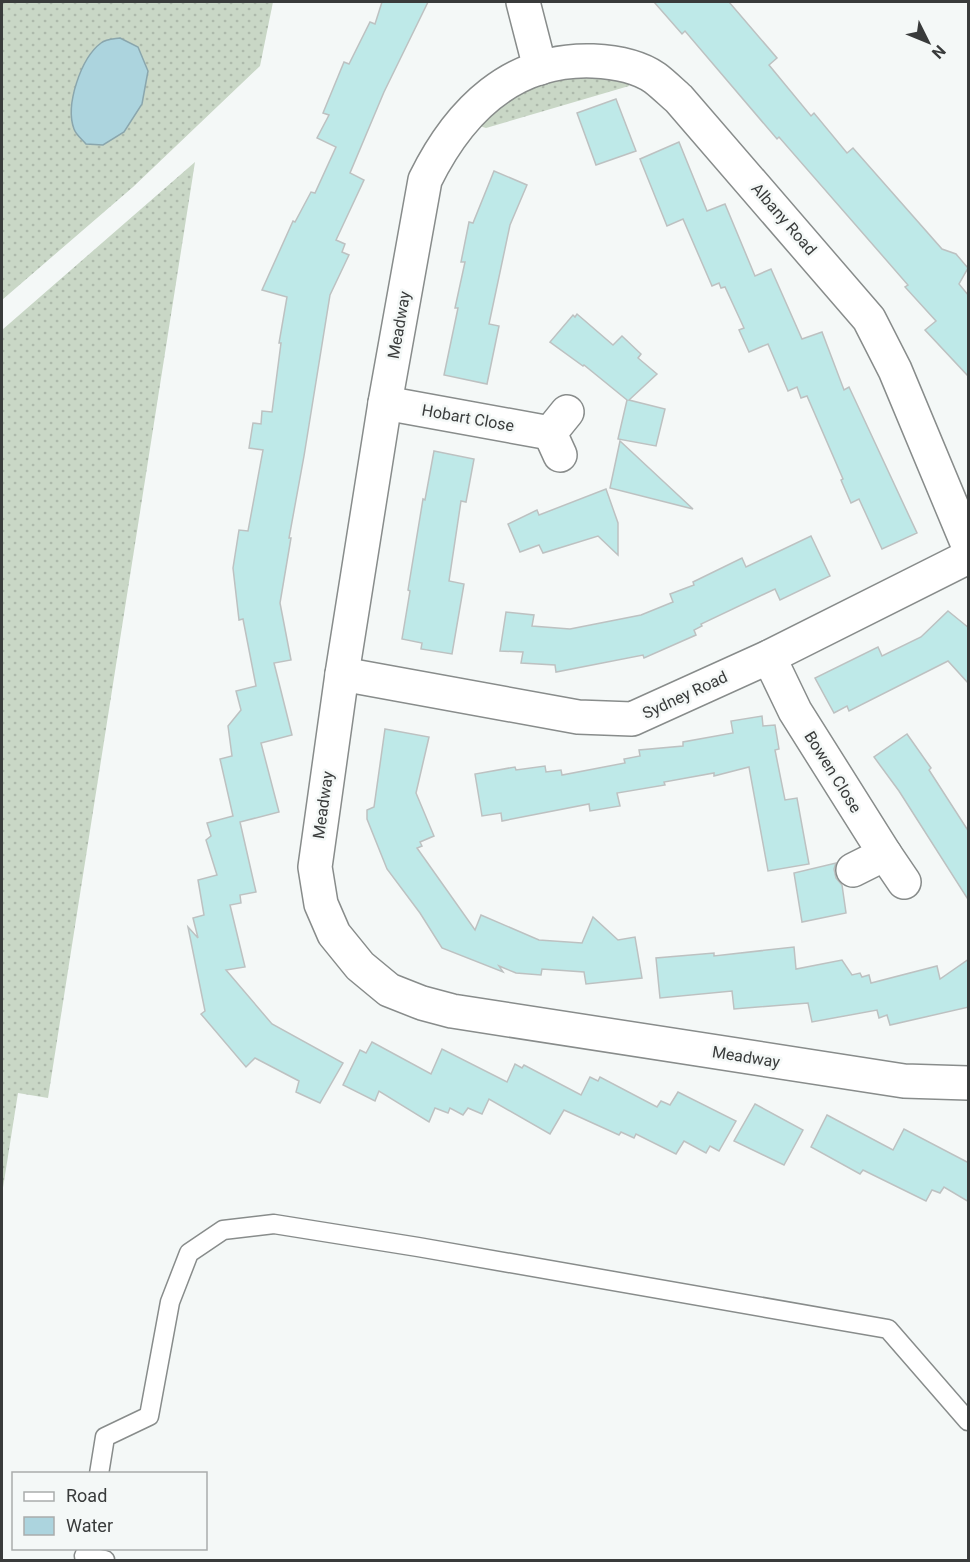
<svg xmlns="http://www.w3.org/2000/svg" width="970" height="1562" font-family="Roboto,sans-serif">
  <style>
    .grass { fill: url(#grass-dots); fill-rule: evenodd }
    .water { fill: #acd4de; stroke: #8aa6ad; stroke-width: 1.5 }
    .building { fill: #bee9e8; stroke: #bdc1c1; stroke-width: 1.5 }
    .lines { fill: none; stroke-linecap: round; stroke-linejoin: round }
    .service-casing { stroke: #888c8b; stroke-width: 21 }
    .minor-casing { stroke: #888c8b; stroke-width: 36 }
    .service { stroke: #fff; stroke-width: 18 }
    .minor { stroke: #fff; stroke-width: 33 }
    .labels { text-anchor: middle; dominant-baseline: central; stroke-width: 5; stroke-linejoin: round; paint-order: stroke }
    .street-label { font-size: 16px; fill: #393b3b; stroke: #f4f8f7 }
  </style>
  <defs>
    <pattern id="grass-dots" width="8" height="8" patternUnits="userSpaceOnUse" patternTransform="scale(1.5)"><rect width="8" height="8" fill="#c9d7c6"/><path d="M2 2h.1M6 6h.1" fill="none" stroke="#adb9ab" stroke-width="1.8" stroke-linecap="round"/></pattern>
  </defs>
  <rect width="100%" height="100%" fill="#f4f8f7"/>
  <g class="grass">
    <path d="M2,2H273L260,66L133,187L2,300ZM138,47L148,71L142,104L124,132L103,145L86,144C67,123 70,114 75,88Z"/>
    <polygon points="628,66 629,86 486,128 463,121 508,80"/>
    <polygon points="195,162 48,1098 18,1093 2,1194 2,330"/>
  </g>
  <path class="water" d="M120,38L138,47L148,71L142,104L124,132L103,145L86,144C82,139 76,135 74,129C65,105 81,58 101,43C106,39 114,39 120,38Z"/>
  <g class="building">
    <polygon points="382,2 428,2 384,92 350,173 364,180 336,240 345,244 342,252 349,255 330,295 304,456 289,538 291,538 280,603 291,660 274,663 292,735 261,743 279,812 240,822 256,892 240,895 241,903 230,905 245,967 226,970 272,1024 343,1063 320,1103 296,1092 299,1081 255,1058 246,1067 201,1014 205,1011 188,927 198,938 193,918 204,915 198,880 217,875 206,840 211,836 207,823 233,816 220,759 232,756 228,726 241,710 236,691 256,686 243,619 239,620 233,568 239,530 248,531 263,450 249,448 253,423 261,424 262,411 272,412 281,343 279,343 287,297 262,290 293,221 295,222 311,192 315,193 336,147 317,138 329,115 323,113 344,62 349,64 370,22 375,24"/>
    <polygon points="654,2 729,2 777,58 769,65 811,116 814,113 847,153 853,148 942,249 956,254 968,268 959,284 969,296 969,377 925,330 936,321 905,287 908,285 779,137 777,139 685,31 682,34"/>
    <polygon points="616,99 636,151 596,165 577,113"/>
    <polygon points="679,142 707,211 725,204 755,276 771,269 802,339 822,332 844,390 849,387 917,533 882,549 859,499 851,503 841,480 843,479 807,396 801,398 797,387 788,391 768,344 749,352 739,330 744,328 725,287 721,288 719,283 712,286 683,219 667,226 640,159"/>
    <polygon points="494,171 527,185 510,225 489,324 499,326 487,384 444,375 458,308 455,308 465,262 461,262 469,222 473,223"/>
    <polygon points="577,314 613,345 622,336 641,354 638,358 657,374 629,400 665,409 656,446 618,439 627,400 584,365 583,366 550,342 573,315 575,317"/>
    <polygon points="620,441 693,509 610,488"/>
    <polygon points="434,451 474,459 466,502 461,501 449,581 464,584 452,654 421,649 422,643 402,639 410,591 408,590 423,499 425,500"/>
    <polygon points="606,489 618,523 618,555 598,536 543,553 539,545 520,552 508,524 537,510 539,515"/>
    <polygon points="811,536 830,576 780,600 775,589 701,624 702,626 694,630 696,635 644,658 643,655 556,672 555,665 521,663 523,652 500,651 506,612 534,615 532,626 570,629 641,615 673,602 670,594 694,585 693,582 742,558 746,567"/>
    <polygon points="948,611 969,628 969,684 948,661 849,711 847,706 834,713 815,678 878,647 882,656 921,637"/>
    <polygon points="762,716 763,726 775,725 779,749 775,750 785,800 797,798 809,864 768,871 749,767 714,776 714,773 664,782 665,785 617,793 620,806 590,811 589,804 502,821 501,813 482,816 475,774 515,767 516,770 545,766 546,772 561,770 562,775 625,763 624,759 640,756 639,750 683,746 683,742 733,733 731,721"/>
    <polygon points="385,729 429,737 416,793 434,836 420,842 422,846 417,848 475,930 481,915 539,940 582,943 593,917 618,940 635,937 642,978 586,984 584,972 542,969 541,975 516,973 499,966 503,972 442,948 420,913 387,869 367,819 367,810 374,807"/>
    <polygon points="907,734 931,768 929,770 969,832 969,901 899,791 874,757"/>
    <polygon points="836,863 834,869 836,878 842,885 846,913 802,922 794,873"/>
    <polygon points="794,947 796,969 842,960 852,975 860,973 862,977 869,975 871,983 937,966 940,979 969,959 969,1007 890,1025 887,1015 879,1018 877,1010 812,1022 808,1003 734,1009 732,991 660,998 656,958 714,953 714,956"/>
    <polygon points="372,1042 431,1074 442,1049 507,1082 515,1064 522,1068 524,1065 581,1095 590,1077 598,1081 600,1077 657,1107 661,1101 670,1105 678,1092 736,1121 719,1151 710,1146 706,1153 684,1141 676,1154 636,1134 634,1138 621,1132 619,1135 564,1110 550,1134 489,1099 482,1114 468,1108 463,1115 450,1108 448,1113 435,1108 429,1122 379,1091 375,1101 343,1085 360,1050 366,1053"/>
    <polygon points="755,1104 803,1130 784,1165 734,1141"/>
    <polygon points="827,1115 893,1150 904,1129 969,1163 969,1202 944,1187 940,1193 932,1190 926,1201 863,1170 860,1174 811,1147"/>
  </g>
  <g class="lines">
    <defs>
      <g id="service">
        <polyline points="99,1474 105,1437 149,1416 170,1302 189,1253 223,1230 274,1224 418,1247 888,1329 968,1421"/>
        <polyline points="84,1556 105,1560"/>
      </g>
      <g id="minor">
        <polyline points="523,2 540,68"/>
        <polyline points="385,403 550,433"/>
        <polyline points="560,455 550,433 567,412"/>
        <path d="M968,545L895,370L869,319L679,99C671,92 663,84 655,78C638,66 614,62 593,61C512,58 459,111 425,180L385,403L342,674L315,867L321,904L334,934L360,966L389,990L422,1003L452,1011L904,1081L968,1083"/>
        <polyline points="769,657 795,711 885,854 853,870"/>
        <polyline points="342,674 578,717 632,719 769,657 968,557"/>
        <polyline points="885,854 904,882"/>
      </g>
    </defs>
    <use href="#service" class="service-casing"/>
    <use href="#minor" class="minor-casing"/>
    <use href="#service" class="service"/>
    <use href="#minor" class="minor"/>
  </g>
  <g class="labels">
    <g class="street-label">
      <text transform="translate(784 219) rotate(49)">Albany Road</text>
      <text transform="translate(399 325) rotate(-80)">Meadway</text>
      <text transform="translate(468 418) rotate(10)">Hobart Close</text>
      <text transform="translate(685 695) rotate(-25)">Sydney Road</text>
      <text transform="translate(833 772) rotate(58)">Bowen Close</text>
      <text transform="translate(323 805) rotate(-82)">Meadway</text>
      <text transform="translate(746 1057) rotate(9)">Meadway</text>
    </g>
  </g>
  <rect width="970" height="1562" fill="none" stroke="#393b3b" stroke-width="6"/>
  <rect x="12" y="1472" width="195" height="78" fill="#f4f8f7" stroke="#a9acac" stroke-width="1.5"/>
  <rect x="24" y="1492" width="30" height="9" fill="#ffffff" stroke="#a9acac" stroke-width="1.5"/>
  <text x="66" y="1502" font-size="18" fill="#393b3b">Road</text>
  <rect x="24" y="1517" width="30" height="18" fill="#acd4de" stroke="#a9acac" stroke-width="1.5"/>
  <text x="66" y="1532" font-size="18" fill="#393b3b">Water</text>
  <g transform="translate(928 42) rotate(133)" stroke="#f4f8f7" stroke-width="4.5" paint-order="stroke">
  <path d="M0-4.5L10 22L0 15L-10 22Z" fill="#393b3b"/>
  <text y="-9" font-size="16" font-weight="bold" text-anchor="middle" fill="#393b3b">N</text>
  </g>
</svg>
